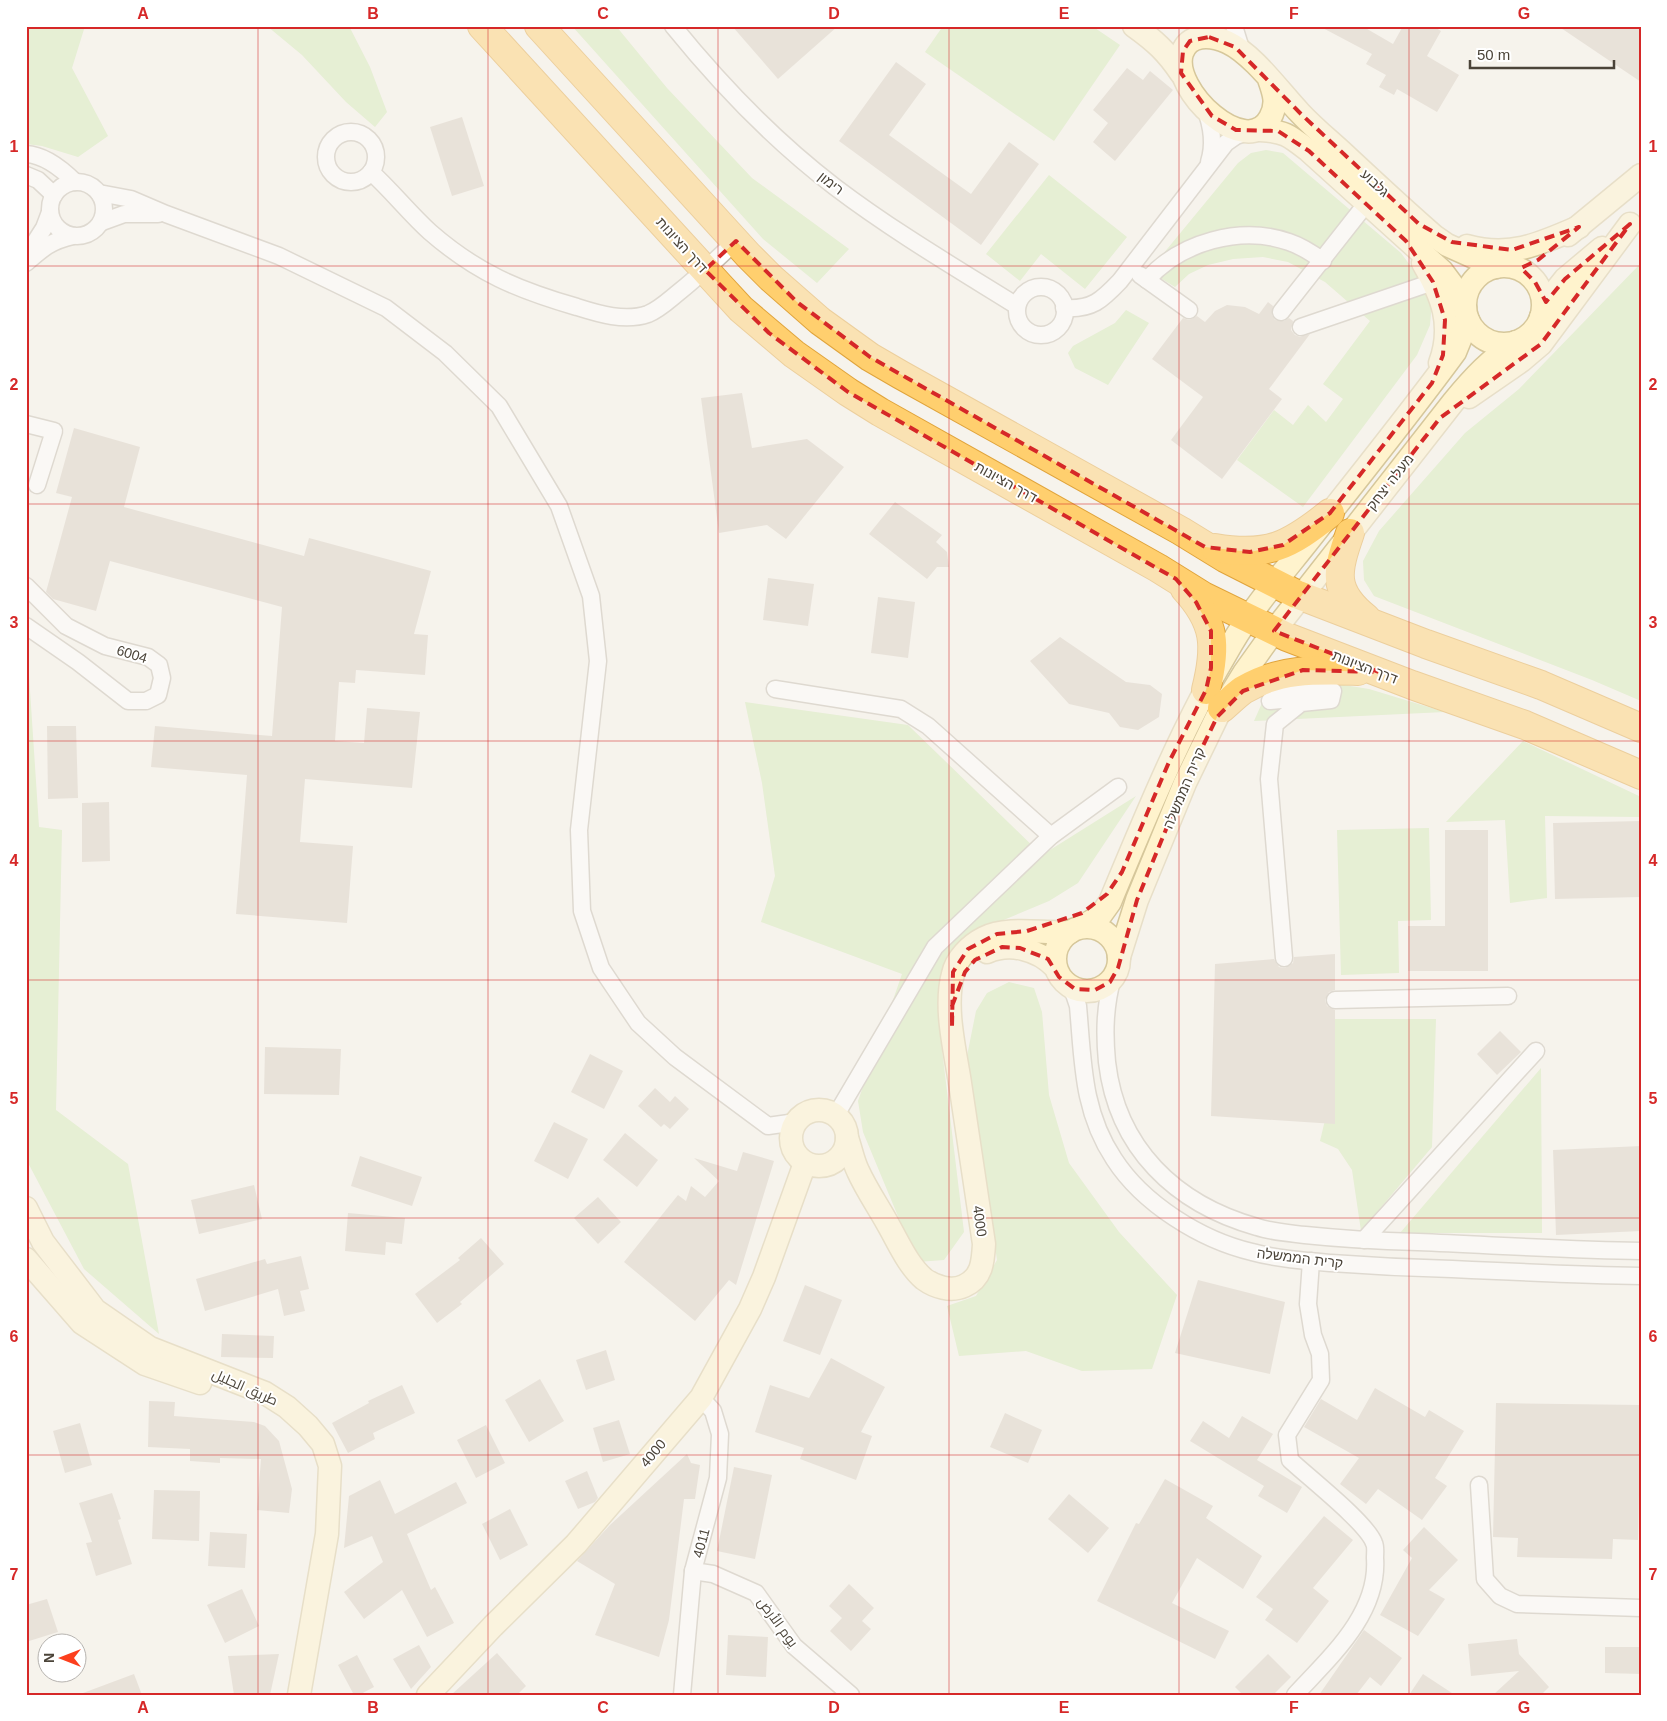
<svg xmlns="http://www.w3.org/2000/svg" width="1667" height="1721" font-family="Arial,Cairo,'Noto Sans Hebrew',sans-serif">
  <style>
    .green { fill: #d2eab5 }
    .building { fill: #d8cfc1 }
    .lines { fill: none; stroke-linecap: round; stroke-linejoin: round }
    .street-casing { stroke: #c2bbae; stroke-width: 19 }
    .secondary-casing { stroke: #d6c79b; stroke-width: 25 }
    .highway-casing { stroke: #e0a43c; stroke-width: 30 }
    .street { stroke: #fff; stroke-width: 16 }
    .secondary { stroke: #fff3cd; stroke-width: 22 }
    .highway { stroke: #ffcf6e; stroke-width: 28 }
    .marked { fill: none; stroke: #d62828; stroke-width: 4; stroke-dasharray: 10 6; stroke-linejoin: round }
    .grid { fill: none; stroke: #d62828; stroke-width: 1; stroke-opacity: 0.55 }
    .labels { text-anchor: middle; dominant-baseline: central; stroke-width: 4; stroke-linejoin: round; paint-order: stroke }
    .street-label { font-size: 14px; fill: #4b4439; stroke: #fff }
    .neatline { fill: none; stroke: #d62828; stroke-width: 2 }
    .grid-label { font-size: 16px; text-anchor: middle; font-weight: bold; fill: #d62828 }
  </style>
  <rect width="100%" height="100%" fill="#f6f3ec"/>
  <g class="green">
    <polygon points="26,26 85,26 72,68 108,136 78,157 42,146 26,144"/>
    <polygon points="267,26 349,26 370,67 387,112 375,127 346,102 302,55"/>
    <polygon points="572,26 616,26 667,88 752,178 849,249 817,283 763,239"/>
    <polygon points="943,26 1092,26 1120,45 1054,141 925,52"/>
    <polygon points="1266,150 1283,153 1401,253 1415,272 1432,302 1430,325 1417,355 1303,507 1237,460 1274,410 1293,425 1308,405 1326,422 1343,399 1323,384 1370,321 1325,282 1288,262 1263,257 1233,259 1208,265 1189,274 1175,287 1149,271 1238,163 1251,153"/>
    <polygon points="1049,175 1127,237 1085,289 1041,254 1020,281 986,254"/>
    <polygon points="1641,263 1641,701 1592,680 1374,596 1364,580 1363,561 1379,531 1465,433 1519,389"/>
    <polygon points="1126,310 1149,323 1108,385 1075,368 1068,353 1073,346 1115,323"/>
    <polygon points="26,658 28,660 39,827 62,830 56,1110 128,1164 159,1334 84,1269 26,1159"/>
    <polygon points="1313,680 1369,689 1445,712 1254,721 1262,703 1284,686"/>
    <polygon points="745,702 908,725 1042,855 1136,796 1078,883 1049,901 963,937 942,971 939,1025 964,1232 944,1260 917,1262 863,1132 858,1101 902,974 761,922 775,876 762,783"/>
    <polygon points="1523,741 1641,797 1641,817 1545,816 1547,898 1510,903 1505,820 1446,822"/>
    <polygon points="1429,828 1431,920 1398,921 1399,973 1341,975 1337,830"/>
    <polygon points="1009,982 1034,988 1042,1012 1049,1095 1069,1163 1119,1232 1177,1295 1152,1369 1082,1371 1026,1351 959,1356 947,1306 976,1296 997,1260 967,1056 976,1011 987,993"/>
    <polygon points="1332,1019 1436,1019 1432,1147 1361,1231 1352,1170 1338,1149 1320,1141 1332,1091"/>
    <polygon points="1541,1068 1542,1233 1400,1233"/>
  </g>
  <g class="building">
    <polygon points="732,26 838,26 778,79"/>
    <polygon points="1319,26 1362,26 1393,44 1403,26 1433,26 1441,31 1427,56 1459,75 1437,112 1397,89 1394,95 1379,87 1386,75 1366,64 1372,54"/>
    <polygon points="1558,26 1641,26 1641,82"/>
    <polygon points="896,62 926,84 889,135 971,194 1009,142 1039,164 981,245 839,141"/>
    <polygon points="1127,68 1143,80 1150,71 1173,90 1115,161 1093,142 1108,123 1093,110"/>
    <polygon points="462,117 484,186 452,196 430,127"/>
    <polygon points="1268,302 1273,306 1272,315 1275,320 1284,321 1289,318 1293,321 1291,330 1295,335 1300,337 1310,334 1269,389 1282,399 1222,479 1171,440 1203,397 1152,359 1183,318 1189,320 1197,316 1205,322 1215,311 1227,305 1245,307 1259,314"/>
    <polygon points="742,393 752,448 807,439 844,467 786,539 767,525 719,533 701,398"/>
    <polygon points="74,428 140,447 124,507 304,556 309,538 431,571 414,634 428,635 425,675 356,670 355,683 339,682 335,741 364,743 367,708 420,712 412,788 305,779 300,842 353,846 347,923 236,914 247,775 151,767 155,726 272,736 282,607 110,561 96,611 53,599 46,592 72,497 56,493"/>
    <polygon points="895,502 942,535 936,542 947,552 949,567 937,567 927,579 869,534"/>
    <polygon points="768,578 814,584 808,626 763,620"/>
    <polygon points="878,597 915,602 908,658 871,653"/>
    <polygon points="1060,637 1126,682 1150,685 1162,694 1159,717 1138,730 1120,727 1109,713 1069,704 1030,661"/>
    <polygon points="47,726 76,726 78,798 48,799"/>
    <polygon points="109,802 110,861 82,862 82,803"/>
    <polygon points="1641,821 1641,897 1555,899 1553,823"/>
    <polygon points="1445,830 1488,830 1488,971 1408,971 1408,926 1445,926"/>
    <polygon points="1335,954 1335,990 1329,992 1325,1000 1327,1006 1335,1010 1335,1124 1211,1116 1215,964 1274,959 1279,967 1285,968 1293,963 1294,957"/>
    <polygon points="1500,1031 1521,1052 1497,1075 1477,1054"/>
    <polygon points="265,1047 341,1049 339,1095 264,1094"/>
    <polygon points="590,1054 623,1071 604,1109 571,1092"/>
    <polygon points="655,1088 670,1102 675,1096 689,1109 670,1129 664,1124 661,1127 638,1106"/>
    <polygon points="554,1122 588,1139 568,1179 534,1161"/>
    <polygon points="625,1133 658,1160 637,1187 603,1160"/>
    <polygon points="1641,1146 1641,1231 1556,1235 1553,1150"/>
    <polygon points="743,1152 774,1161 736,1285 729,1280 695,1321 624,1262 678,1195 686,1201 691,1186 705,1197 719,1181 694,1158 737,1171"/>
    <polygon points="360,1156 422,1177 412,1206 351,1186"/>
    <polygon points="254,1185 262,1219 199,1234 191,1200"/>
    <polygon points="598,1197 621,1222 598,1244 574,1218"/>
    <polygon points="348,1213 405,1218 402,1244 386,1242 385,1255 345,1251"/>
    <polygon points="481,1238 504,1264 460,1302 462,1304 437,1323 415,1294 460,1260 458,1258"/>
    <polygon points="301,1256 309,1289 300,1291 305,1311 284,1316 278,1289 205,1311 196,1279 265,1259 267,1264"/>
    <polygon points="1198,1280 1285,1302 1270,1374 1175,1353"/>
    <polygon points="805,1285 842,1300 820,1355 783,1341"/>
    <polygon points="222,1334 274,1336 273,1358 221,1357"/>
    <polygon points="606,1350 615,1380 586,1390 576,1360"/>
    <polygon points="831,1358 885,1387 861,1432 872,1436 856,1480 800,1459 804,1448 755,1432 770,1385 809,1398"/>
    <polygon points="540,1379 564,1421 529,1442 505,1400"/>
    <polygon points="402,1385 415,1413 373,1433 375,1439 348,1453 332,1423 369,1403 368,1401"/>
    <polygon points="1375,1388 1425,1417 1429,1410 1464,1431 1435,1478 1447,1486 1422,1520 1378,1489 1366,1504 1340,1484 1359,1458 1304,1427 1321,1399 1357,1420"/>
    <polygon points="149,1401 175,1402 174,1416 254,1422 265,1426 279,1441 292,1489 289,1513 257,1510 261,1459 220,1458 220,1463 190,1461 190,1449 148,1447"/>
    <polygon points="1496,1403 1641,1405 1638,1540 1613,1539 1612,1559 1517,1557 1518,1538 1493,1537"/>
    <polygon points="1005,1413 1042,1430 1028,1463 990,1447"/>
    <polygon points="1242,1416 1273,1434 1257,1460 1302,1487 1287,1513 1258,1496 1264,1486 1190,1441 1203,1421 1229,1438"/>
    <polygon points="619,1420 630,1454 603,1462 593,1428"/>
    <polygon points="80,1423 92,1465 65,1473 53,1431"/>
    <polygon points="486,1425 505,1463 476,1478 457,1440"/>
    <polygon points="687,1454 691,1463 700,1465 695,1499 684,1499 669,1620 659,1657 595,1635 615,1584 577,1561 610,1525"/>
    <polygon points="734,1467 772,1475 755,1559 717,1551"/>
    <polygon points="587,1471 598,1498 595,1502 578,1509 565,1481"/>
    <polygon points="1165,1479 1213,1506 1206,1518 1262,1556 1243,1589 1197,1558 1172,1603 1229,1631 1215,1659 1097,1601 1136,1523 1139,1524"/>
    <polygon points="380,1480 395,1514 456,1482 467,1503 407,1534 431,1590 435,1587 454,1623 427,1637 402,1590 364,1619 344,1592 383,1562 372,1536 344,1548 349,1496"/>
    <polygon points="154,1490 200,1491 199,1541 152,1539"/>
    <polygon points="112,1493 121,1519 118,1520 132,1564 96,1576 86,1543 92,1542 79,1503"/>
    <polygon points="1069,1494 1109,1528 1088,1553 1048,1519"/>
    <polygon points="510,1509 528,1545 500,1560 482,1524"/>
    <polygon points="1324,1516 1353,1540 1313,1588 1329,1601 1297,1643 1265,1620 1273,1609 1256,1597"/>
    <polygon points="1424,1527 1458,1560 1429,1590 1445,1599 1418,1636 1380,1615 1412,1558 1403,1550"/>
    <polygon points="210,1532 247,1534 245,1568 208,1566"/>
    <polygon points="849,1584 874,1608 862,1621 871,1629 851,1651 830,1631 842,1618 829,1606"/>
    <polygon points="242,1589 259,1626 225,1643 207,1605"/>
    <polygon points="47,1599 58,1632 26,1642 26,1605"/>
    <polygon points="1364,1630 1402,1658 1381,1686 1370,1677 1356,1695 1319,1695"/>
    <polygon points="728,1635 768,1637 766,1677 726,1675"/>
    <polygon points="1517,1639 1519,1654 1549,1687 1541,1695 1493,1695 1519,1671 1471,1676 1468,1644"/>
    <polygon points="419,1645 431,1667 411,1689 393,1659"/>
    <polygon points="1605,1647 1641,1647 1641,1674 1605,1673"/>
    <polygon points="497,1653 526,1686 517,1695 451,1695"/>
    <polygon points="279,1654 270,1695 234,1695 228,1656"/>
    <polygon points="1268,1654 1291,1677 1273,1695 1243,1695 1235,1687"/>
    <polygon points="357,1655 374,1687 359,1695 354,1695 338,1665"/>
    <polygon points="134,1674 142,1695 83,1695 83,1693"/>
    <polygon points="1423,1674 1455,1695 1409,1695"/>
  </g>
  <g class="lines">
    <defs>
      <g id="street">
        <path d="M673,26C720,84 776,142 835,187C893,231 956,268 1017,306"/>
        <polyline points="1234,26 1242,52"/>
        <path d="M1205,108C1212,126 1215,143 1209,162"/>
        <circle cx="351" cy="157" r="25"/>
        <path d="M26,154C45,155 62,169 75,182"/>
        <path d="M371,172C392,191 409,213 430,232C477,273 518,290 577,307C599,314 625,322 648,314C660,309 669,300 679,292C699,276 717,259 736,241"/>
        <polyline points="26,175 38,180 54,195"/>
        <circle cx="77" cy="209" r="27"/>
        <polyline points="99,193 131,199 166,214 279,256 386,308 445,353 499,406 559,506 591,596 598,661 579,830 582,911 601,968 638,1023 675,1057 768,1126 796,1122"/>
        <polyline points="102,222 124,214 158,214"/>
        <polyline points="26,256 44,228 50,212"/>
        <path d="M26,263C43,248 51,241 73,236"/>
        <polyline points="1140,275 1189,310"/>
        <path d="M1147,280C1180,242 1241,225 1289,242C1301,246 1312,253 1323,261"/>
        <circle cx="1041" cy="311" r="24"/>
        <path d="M1064,308C1092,310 1102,300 1120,281L1226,143L1236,136L1250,131"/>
        <polyline points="1281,312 1366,204"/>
        <polyline points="1301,327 1433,282"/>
        <polyline points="26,424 54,431 37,485"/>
        <polyline points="26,586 66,626 105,646 148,657 159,665 162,678 158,695 146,701 128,701 78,662 26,626"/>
        <polyline points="775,689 901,709 928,726 1051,836"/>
        <polyline points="1284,958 1269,779 1275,724 1301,703 1331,700 1333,691 1305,686 1281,700 1270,701 1306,675"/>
        <path d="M1113,976C1105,1006 1104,1031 1107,1062C1117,1148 1175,1204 1257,1227C1272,1232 1289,1233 1305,1235C1343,1239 1380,1241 1418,1242C1492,1245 1567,1250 1641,1251"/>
        <path d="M1067,985L1074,994L1078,1006C1083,1061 1082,1111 1114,1159C1143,1204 1201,1240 1252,1252C1278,1259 1305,1261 1331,1263C1371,1266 1411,1268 1452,1269C1515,1272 1578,1275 1641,1276"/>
        <polyline points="1335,1000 1508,996"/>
        <polyline points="836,1115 935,947 1051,836 1118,787"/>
        <polyline points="1364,1240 1536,1051"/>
        <polyline points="1479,1485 1485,1579 1500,1596 1517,1604 1641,1608"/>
        <polyline points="693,1571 713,1574 756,1593 794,1646 851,1695"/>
        <polyline points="682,1695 693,1571 718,1478 720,1434 713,1411 701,1398"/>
        <path d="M1295,1695C1330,1657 1379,1614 1375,1558C1375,1553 1376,1547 1374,1543C1367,1523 1308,1477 1290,1460L1287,1435L1321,1380L1320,1354L1313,1335L1308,1304L1311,1261"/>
      </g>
      <g id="secondary">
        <path d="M1134,26C1155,41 1167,52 1181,73"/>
        <path d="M1269,79C1274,93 1278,104 1270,118C1247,161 1170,90 1182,53C1189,33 1211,35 1227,42C1253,54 1280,92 1300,113C1314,128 1330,141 1344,154C1374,182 1404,210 1434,236L1447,245L1496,267"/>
        <path d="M1260,130C1285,131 1290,136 1309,151L1442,271L1457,291L1465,307"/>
        <polyline points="1568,235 1641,175"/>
        <path d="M1467,246C1510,258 1540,244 1579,227"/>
        <path d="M1423,263C1442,296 1454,325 1440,363"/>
        <circle cx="1504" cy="305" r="39"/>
        <polyline points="1541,317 1553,294 1565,279 1602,248"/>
        <polyline points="1469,397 1521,361 1541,344 1630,224"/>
        <circle cx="1087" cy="959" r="32"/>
        <path d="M1081,927L1100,916L1110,902C1147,813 1183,725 1232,643C1254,606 1283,573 1309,540C1358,478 1408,416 1455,352L1468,320"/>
        <path d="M987,952C1010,942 1038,949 1055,967"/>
        <path d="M1119,957L1137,900L1185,783L1217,717L1244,673L1274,631L1454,401C1474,377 1490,360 1516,342"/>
        <circle cx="819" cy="1138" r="28"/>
        <path d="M847,1138C851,1149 853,1161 858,1171C867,1191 880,1209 890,1228C900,1246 909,1266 924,1279C935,1287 951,1292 964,1286C982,1278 983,1262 984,1244C976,1191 968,1137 960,1083C955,1050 944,1007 953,974C956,959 970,945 984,938C1008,926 1044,934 1070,932"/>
        <polyline points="26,1208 43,1242 95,1310 150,1348 265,1393 287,1407 308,1426 323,1444 330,1466 327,1534 299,1695"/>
        <polyline points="26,1259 82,1323 145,1364 200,1383"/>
        <polyline points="428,1695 493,1626 576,1544 701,1398 750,1309 764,1277 805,1163"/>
      </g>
      <g id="highway">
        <polyline points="482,26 718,284 741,309 794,354 848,392 880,412 1158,568 1203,596 1287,637 1412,685 1525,725 1641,775"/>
        <polyline points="539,26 748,255 771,278 820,321 870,357 901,375 1181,531 1225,558 1296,594 1426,644 1541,685 1641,728"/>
        <path d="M1350,533C1337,571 1331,590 1366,618"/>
        <path d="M1215,548C1268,557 1289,546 1330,513"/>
        <path d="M1185,589C1216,623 1217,646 1206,690"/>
        <path d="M1222,708C1229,702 1236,695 1243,690C1279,668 1318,670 1358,671"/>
      </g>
    </defs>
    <use href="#street" class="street-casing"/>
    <use href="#secondary" class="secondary-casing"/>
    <use href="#highway" class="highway-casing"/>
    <use href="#street" class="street"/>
    <use href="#secondary" class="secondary"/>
    <use href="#highway" class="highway"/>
  </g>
  <path d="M0 0H1667V1721H0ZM1209,37L1235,47L1301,114L1419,224L1452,242L1512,250L1579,227L1538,260L1521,268L1535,282L1546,302L1565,279L1630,224L1541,344L1440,418L1274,631L1379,672L1303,670L1243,691L1217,717L1185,783L1137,900L1118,968L1110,982L1095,990L1075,989L1059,977L1048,959L1020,948L1002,947L975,960L965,972L952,1006V1027L953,972L968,949L997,934L1027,931L1082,913L1107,894L1122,872L1169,762L1206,690L1211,668V631L1196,602L1176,579L848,392L769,333L705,270L736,241L797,302L870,357L1205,547L1250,552L1283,545L1330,513L1432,383L1443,355L1445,320L1433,282L1406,241L1309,151L1278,131L1236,130L1212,116L1181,73L1183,51L1190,41Z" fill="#f6f3ec" fill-opacity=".55" fill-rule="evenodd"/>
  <path class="marked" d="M1209,37L1235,47L1301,114L1419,224L1452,242L1512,250L1579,227L1538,260L1521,268L1535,282L1546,302L1565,279L1630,224L1541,344L1440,418L1274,631L1379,672L1303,670L1243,691L1217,717L1185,783L1137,900L1118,968L1110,982L1095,990L1075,989L1059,977L1048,959L1020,948L1002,947L975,960L965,972L952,1006V1027L953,972L968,949L997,934L1027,931L1082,913L1107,894L1122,872L1169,762L1206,690L1211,668V631L1196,602L1176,579L848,392L769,333L705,270L736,241L797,302L870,357L1205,547L1250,552L1283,545L1330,513L1432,383L1443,355L1445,320L1433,282L1406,241L1309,151L1278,131L1236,130L1212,116L1181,73L1183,51L1190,41Z"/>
  <path class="grid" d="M258,26V1695M488,26V1695M718,26V1695M949,26V1695M1179,26V1695M1409,26V1695M26,266H1641M26,504H1641M26,741H1641M26,980H1641M26,1218H1641M26,1455H1641"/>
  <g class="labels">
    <g class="street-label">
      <text transform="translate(831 183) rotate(38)">רימון</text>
      <text transform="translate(1375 183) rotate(43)">גלבוע</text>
      <text transform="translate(682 245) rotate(48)">דרך הציונות</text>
      <text transform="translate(1006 482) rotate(29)">דרך הציונות</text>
      <text transform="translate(1390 482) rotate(-52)">מעלה יצחק</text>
      <text transform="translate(132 654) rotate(17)">6004</text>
      <text transform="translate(1365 667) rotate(21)">דרך הציונות</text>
      <text transform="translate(1184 788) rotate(-67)">קרית הממשלה</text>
      <text transform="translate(980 1221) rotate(82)">4000</text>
      <text transform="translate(1300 1258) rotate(7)">קרית הממשלה</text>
      <text transform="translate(245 1387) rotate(24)">طريق الجليل</text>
      <text transform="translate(653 1453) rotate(-50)">4000</text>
      <text transform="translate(701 1543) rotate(-75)">4011</text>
      <text transform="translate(778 1622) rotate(54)">يوم الأرض</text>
    </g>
  </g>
  <rect width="1667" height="1721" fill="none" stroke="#ffffff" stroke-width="55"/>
  <g transform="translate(62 1658) rotate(270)"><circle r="24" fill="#ffffff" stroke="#b7b4b0"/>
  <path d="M0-4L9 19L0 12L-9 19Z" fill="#fc3f1d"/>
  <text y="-8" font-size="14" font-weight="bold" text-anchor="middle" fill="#4b4439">N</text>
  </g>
  <path d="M1470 60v8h144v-8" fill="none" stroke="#4b4439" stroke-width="2.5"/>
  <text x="1477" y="60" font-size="15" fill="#4b4439" stroke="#ffffff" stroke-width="4" paint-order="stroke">50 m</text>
  <rect x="28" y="28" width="1612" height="1666" class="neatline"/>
  <g class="grid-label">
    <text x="143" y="19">A</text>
    <text x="373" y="19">B</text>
    <text x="603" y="19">C</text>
    <text x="834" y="19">D</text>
    <text x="1064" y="19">E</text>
    <text x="1294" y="19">F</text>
    <text x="1524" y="19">G</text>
    <text x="14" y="152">1</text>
    <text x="1653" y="152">1</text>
    <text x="14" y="390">2</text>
    <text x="1653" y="390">2</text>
    <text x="14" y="628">3</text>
    <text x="1653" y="628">3</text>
    <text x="14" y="866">4</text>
    <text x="1653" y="866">4</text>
    <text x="14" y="1104">5</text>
    <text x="1653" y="1104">5</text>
    <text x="14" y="1342">6</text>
    <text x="1653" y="1342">6</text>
    <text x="14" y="1580">7</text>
    <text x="1653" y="1580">7</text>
    <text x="143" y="1713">A</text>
    <text x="373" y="1713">B</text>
    <text x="603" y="1713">C</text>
    <text x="834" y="1713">D</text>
    <text x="1064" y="1713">E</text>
    <text x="1294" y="1713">F</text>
    <text x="1524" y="1713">G</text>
  </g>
</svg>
